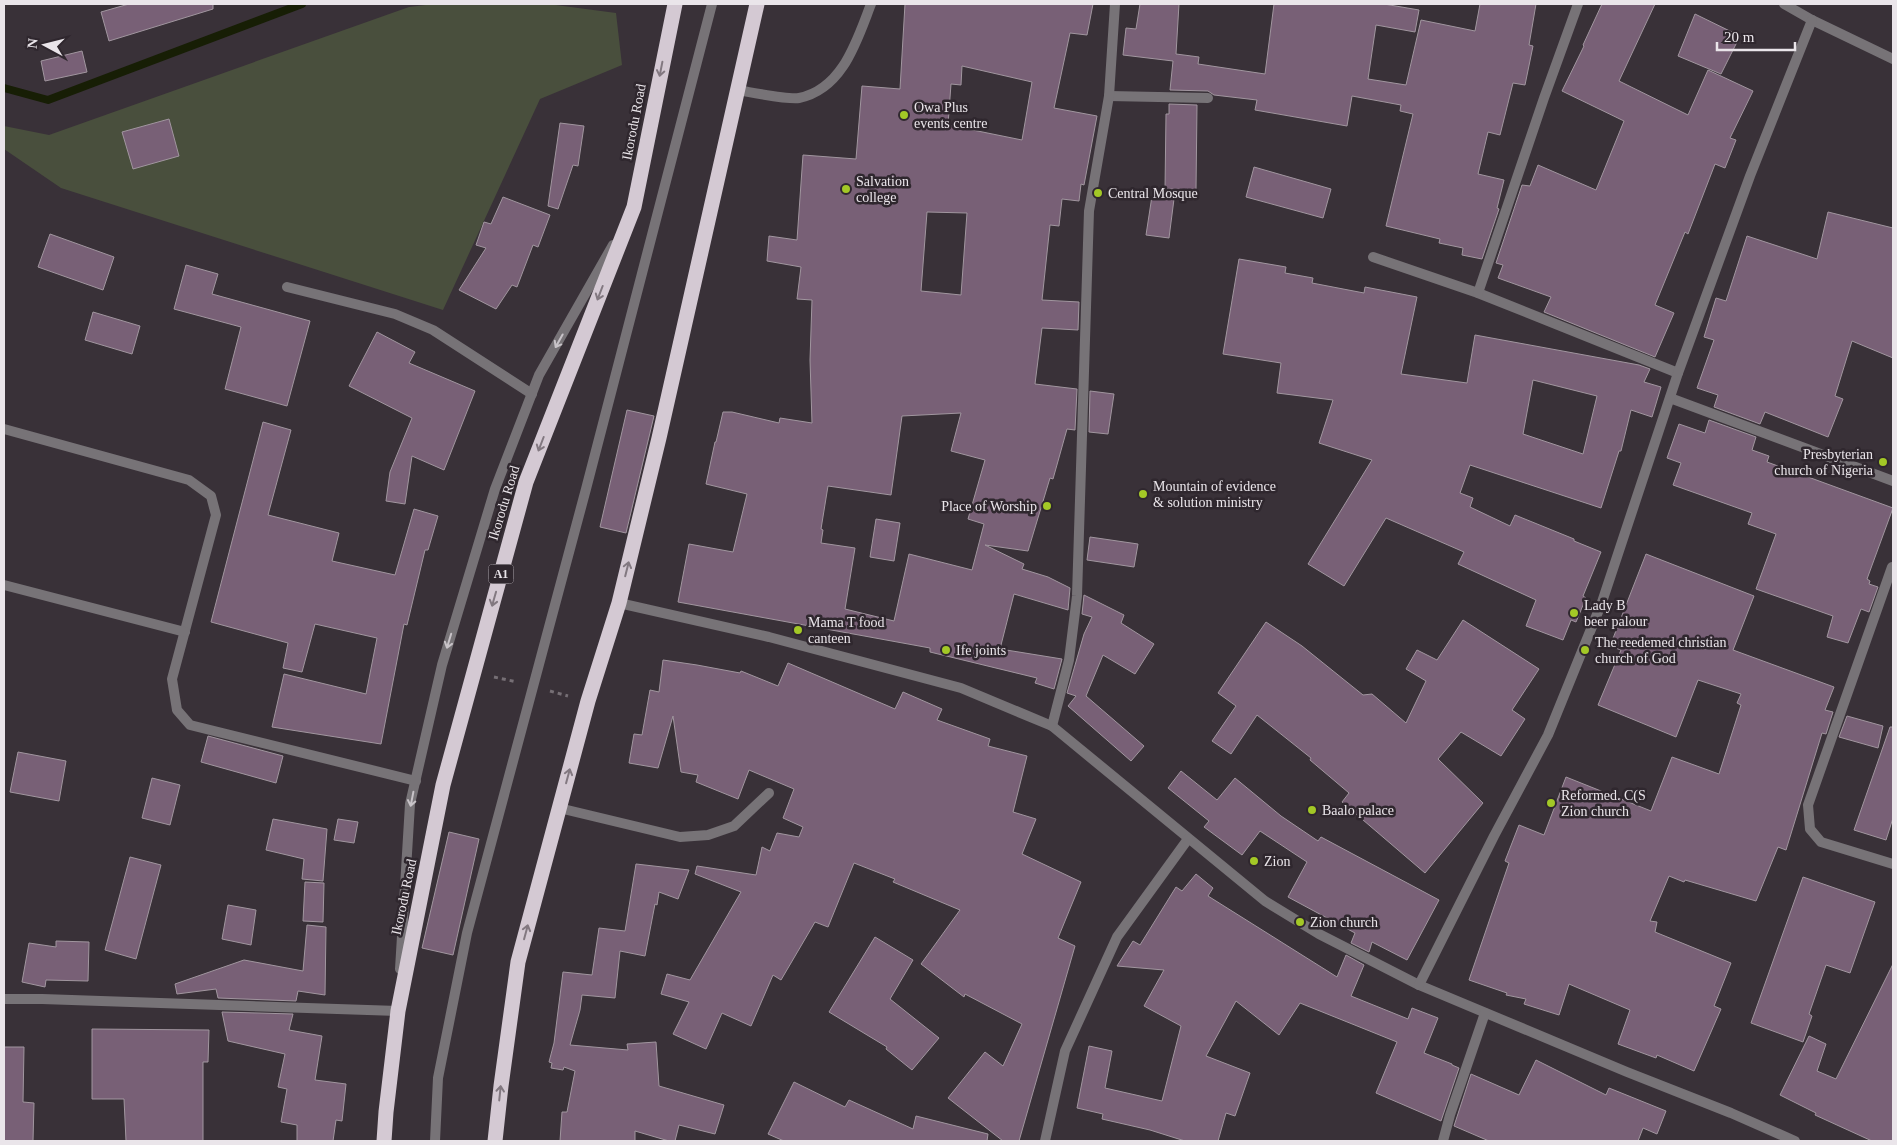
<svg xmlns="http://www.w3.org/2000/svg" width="1897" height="1145" font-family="'Times New Roman',serif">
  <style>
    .green { fill: #494f3d }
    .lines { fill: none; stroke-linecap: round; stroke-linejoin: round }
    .stream { stroke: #171e05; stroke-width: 8 }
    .building { fill: #786076; stroke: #a1969f; fill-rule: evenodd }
    .path { stroke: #766f75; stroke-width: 3; stroke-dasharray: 4 4; stroke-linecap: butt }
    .lane { stroke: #777377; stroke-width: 10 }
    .street { stroke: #777377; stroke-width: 10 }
    .highway { stroke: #d4c9d3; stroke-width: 15 }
    .oneway { stroke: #827880 }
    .oneway2 { stroke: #c8c3c8 }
    .poi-dot { fill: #a3c826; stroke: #2f272e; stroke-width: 2 }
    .labels { text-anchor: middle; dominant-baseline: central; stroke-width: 5; stroke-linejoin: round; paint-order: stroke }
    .shield { fill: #2f272e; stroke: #b2acb2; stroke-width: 1 }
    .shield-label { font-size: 12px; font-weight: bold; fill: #eae5ea }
    .poi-label { font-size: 14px; fill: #eae5ea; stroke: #2f272e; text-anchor: start }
    .street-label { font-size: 14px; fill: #eae5ea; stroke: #2f272e }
  </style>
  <rect width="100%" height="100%" fill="#393138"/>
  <polygon class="green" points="434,4 548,4 616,13 622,65 540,99 443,310 61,188 4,149 4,126 49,135 409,7"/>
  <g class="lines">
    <polyline class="stream" points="4,88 48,100 302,4"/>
  </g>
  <g class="building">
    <polygon points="129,4 213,4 213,9 109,41 101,12"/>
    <path d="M905,4H1093L1087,35L1070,33L1054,108L1097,116L1084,185L1081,184L1079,201L1062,199L1059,226L1050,225L1042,300L1079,302L1078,330L1042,328L1035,384L1077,389L1075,430L1067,429L1053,479L1050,478L1028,551L985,545L1024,564L1022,569L1048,577L1070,588L1068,610L1014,594L1000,649L1062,659L1054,689L1035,683L1037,678L930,652V648L678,602L689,544L733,552L747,494L706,484L715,442H716L723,412H732L779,423L780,418L812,423L810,360L812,300L797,299L801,267L767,261L769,236L797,240L803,155L856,159L862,86L900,89ZM962,66L1032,82L1022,140L948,125L951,84L961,85ZM927,212L967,213L961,295L921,291ZM961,413L951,451L985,460L968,519L984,524L972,570L909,554L894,621L845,609L855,548L821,543L823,530L821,529L828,486L891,495L902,416Z"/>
    <polygon points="1140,4 1179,4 1176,54 1199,57 1198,64 1265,74 1274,4 1384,4 1419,10 1415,32 1376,25 1368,79 1406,85 1421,20 1475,31 1480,4 1536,4 1529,45 1533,46 1525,85 1513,83 1500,135 1488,132 1478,174 1504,180 1497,208 1499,209 1482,259 1462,255 1463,248 1439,243 1440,239 1386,226 1413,114 1400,111 1401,105 1352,96 1347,126 1255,110 1257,100 1214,95 1208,91 1170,90 1173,61 1123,55 1126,28 1136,29"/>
    <polygon points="1602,4 1655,4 1619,81 1688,115 1708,70 1753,91 1730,138 1736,140 1725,168 1715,164 1688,234 1685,232 1655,305 1674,313 1655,357 1544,312 1551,297 1498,278 1503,265 1496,263 1522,185 1530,186 1538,165 1596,190 1624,121 1562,91 1584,46 1583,45"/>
    <polygon points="1695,14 1740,36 1721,74 1678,56"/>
    <polygon points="82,51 87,72 45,81 41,61"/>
    <polygon points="1169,104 1197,105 1196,190 1165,189 1166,114 1169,114"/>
    <polygon points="169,119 179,156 133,169 122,132"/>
    <polygon points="560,123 584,126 578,166 573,165 558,209 548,206"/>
    <polygon points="1254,167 1331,189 1323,218 1246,197"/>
    <polygon points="1152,196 1174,199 1169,238 1146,235"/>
    <polygon points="503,197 550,215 538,247 533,245 517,287 512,285 496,309 459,290 486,248 476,245 484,222 491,224"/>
    <polygon points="1828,212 1893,228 1893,358 1852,341 1835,396 1843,399 1828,437 1765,412 1760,424 1714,407 1718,395 1697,388 1714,340 1704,337 1716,298 1726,301 1747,236 1817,259"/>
    <polygon points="50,234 114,257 103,290 38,267"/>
    <path d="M1239,259L1286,267L1285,273L1313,278L1312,283L1364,293L1365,287L1417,297L1401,374L1467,383L1475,335L1639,365L1650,369L1644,382L1661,387L1652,417L1631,410L1621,451H1619L1601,508L1470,465L1460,493L1473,498L1470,507L1510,526L1515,515L1574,539V541L1601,552L1583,596L1586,598L1576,622L1571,620L1563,640L1526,626L1536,600L1458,564L1464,552L1386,518L1344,586L1308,564L1372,460L1319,443L1333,400L1277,393L1281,363L1223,354ZM1533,380L1597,396L1583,454L1523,434Z"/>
    <polygon points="186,265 218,274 212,294 310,321 287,406 225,389 241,327 174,309"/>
    <polygon points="93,312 140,326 132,354 85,340"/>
    <polygon points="377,332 415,352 409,363 475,391 444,470 412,456 405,504 386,501 390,472 412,418 349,386"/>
    <polygon points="1090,391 1114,394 1108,434 1089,432"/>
    <polygon points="627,410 654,416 626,533 600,527"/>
    <polygon points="1709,420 1756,437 1752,450 1769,456 1767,462 1893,508 1867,579 1870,581 1869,584 1878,587 1869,612 1861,609 1848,643 1827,637 1833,616 1756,589 1776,534 1748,524 1752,513 1673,485 1681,463 1667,458 1679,424 1705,433"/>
    <polygon points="263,422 291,430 268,515 339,533 332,561 395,575 414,509 438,516 428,550 425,550 407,625 404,624 381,744 272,727 284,674 366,694 377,638 315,624 302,672 283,668 288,643 211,622"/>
    <polygon points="876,519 900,523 894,561 870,557"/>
    <polygon points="1090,537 1138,544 1134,567 1087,560"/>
    <polygon points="1646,554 1754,596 1733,650 1834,687 1825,710 1833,712 1826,734 1822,733 1786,850 1778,847 1756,901 1685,880 1684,882 1669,876 1650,921 1657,922 1655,932 1731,963 1714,1006 1721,1009 1694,1071 1657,1055 1656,1058 1618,1044 1630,1010 1569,984 1559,1015 1524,1004 1526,999 1506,995 1507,993 1469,980 1509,863 1505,861 1519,825 1544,835 1566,777 1651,811 1672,757 1719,774 1741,705 1737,703 1741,694 1698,680 1676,737 1598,705 1621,650 1610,646"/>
    <polygon points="1084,595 1124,615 1121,623 1154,644 1135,674 1103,655 1086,696 1144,746 1131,761 1068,706 1076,696 1067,693 1084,634 1092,617 1082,614"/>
    <polygon points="1463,620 1539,669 1512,710 1525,719 1501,756 1461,732 1438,759 1483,803 1425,873 1342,802 1349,793 1310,760 1311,758 1257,715 1231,754 1212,741 1236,706 1218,693 1266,622 1302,646 1363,695 1372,694 1406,723 1426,681 1406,669 1417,650 1437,660"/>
    <polygon points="663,660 697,665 740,673 741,671 778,686 788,663 895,709 903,692 942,709 937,720 990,739 988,746 1027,756 1013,812 1036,819 1022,854 1081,882 1058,938 1075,946 1019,1141 1003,1141 948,1098 985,1052 1003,1066 1022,1024 965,994 964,997 921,964 960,910 893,882 895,879 854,863 828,927 815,922 781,980 773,975 751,1026 722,1013 706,1049 673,1034 689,1002 661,994 667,974 690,980 741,892 695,874 697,866 756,875 762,847 770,851 777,833 799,837 803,827 783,818 794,789 749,770 738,799 696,782 698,775 681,772 673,716 658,768 629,763 634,734 642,735 650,690 659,692"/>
    <polygon points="1847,716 1883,726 1878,748 1839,737"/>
    <polygon points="1890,727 1893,727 1893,818 1886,840 1854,830"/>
    <polygon points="208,736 283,756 276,783 201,762"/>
    <polygon points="18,752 66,761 59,801 10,792"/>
    <polygon points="1181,771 1217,800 1235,778 1281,816 1318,841 1321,837 1439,900 1407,960 1372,942 1369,952 1351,943 1355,933 1288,897 1307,862 1260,831 1242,855 1204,827 1209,821 1168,788"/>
    <polygon points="152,778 180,785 170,825 142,818"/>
    <polygon points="273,819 327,829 323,881 302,879 304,859 266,850"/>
    <polygon points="338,819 358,822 354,843 334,840"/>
    <polygon points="449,832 479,839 453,955 422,948"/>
    <polygon points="130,857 161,865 136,959 105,950"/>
    <polygon points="636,864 689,870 678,899 659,892 657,905 655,904 645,956 620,951 615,998 582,995 580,1010 570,1045 628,1050 627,1044 656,1042 659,1086 724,1105 715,1134 679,1125 675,1141 669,1141 635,1131 635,1141 560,1141 562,1112 567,1112 575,1071 564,1067 563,1070 551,1068 552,1063 549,1062 554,1043 563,972 592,975 599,928 625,931"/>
    <polygon points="1196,874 1213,888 1208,896 1337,977 1346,955 1364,965 1351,996 1408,1019 1412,1008 1438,1018 1424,1053 1452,1064 1452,1065 1459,1068 1441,1121 1376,1093 1397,1042 1300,1003 1279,1035 1236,1001 1206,1056 1250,1073 1235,1116 1226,1113 1218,1141 1185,1141 1150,1130 1102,1119 1103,1114 1077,1108 1089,1046 1112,1051 1105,1088 1162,1101 1181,1026 1144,1006 1164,970 1117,966 1133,941 1140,945 1176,887 1182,891"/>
    <polygon points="1803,877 1875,902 1850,973 1826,965 1809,1014 1812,1016 1803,1042 1751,1023"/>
    <polygon points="305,882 324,883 323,922 303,921"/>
    <polygon points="228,905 256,910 251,945 222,939"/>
    <polygon points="307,925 326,927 325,995 298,991 296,1001 218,998 216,989 177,994 175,984 244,960 303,971"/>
    <polygon points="875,937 913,960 890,999 939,1038 912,1070 886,1049 887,1047 829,1012"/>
    <polygon points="56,941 89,942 88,981 46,980 45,987 22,982 29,943 56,947"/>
    <polygon points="1893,964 1893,1141 1872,1141 1815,1115 1816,1113 1780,1095 1809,1036 1826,1044 1817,1071 1836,1079"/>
    <polygon points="222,1012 293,1014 289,1030 322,1036 315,1080 346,1084 342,1121 336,1120 333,1141 297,1141 297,1125 281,1122 287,1089 278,1087 285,1054 228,1041"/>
    <polygon points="92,1029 209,1030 208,1062 203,1062 203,1141 126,1141 124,1099 92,1099"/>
    <polygon points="4,1047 24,1047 23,1102 34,1103 33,1141 4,1141"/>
    <polygon points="1536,1060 1606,1095 1609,1088 1666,1111 1657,1134 1643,1128 1638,1141 1489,1141 1454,1126 1471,1074 1519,1095"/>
    <polygon points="794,1082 845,1107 849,1100 913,1129 916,1116 988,1134 987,1141 784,1141 768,1134"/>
  </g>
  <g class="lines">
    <g class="path">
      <polyline points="494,677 517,682"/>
      <polyline points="550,691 568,696"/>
    </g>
    <g class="lane">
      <polyline points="287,287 395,314 433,330 532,394"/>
      <polyline points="4,429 189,480 211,496 216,515 172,679 177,710 190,725 416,781"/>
      <polyline points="4,585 185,632"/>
      <polyline points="400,969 410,804 442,665 495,489 539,375 613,245"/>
      <polyline points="435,1141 438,1078 467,933 586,489 712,4"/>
    </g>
    <g class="street">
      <polyline points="1784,4 1812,20 1893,59"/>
      <path d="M737,90C750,92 788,100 799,98C843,89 857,40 871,4"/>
      <polyline points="1109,96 1208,98"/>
      <polyline points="1373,257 1478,293 1678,373"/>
      <polyline points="1478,293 1544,98 1578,4"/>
      <polyline points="1670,398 1893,481"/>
      <polyline points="1892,567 1808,805 1810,829 1821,842 1893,864"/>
      <polyline points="619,603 769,637 961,688 1052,726 1265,901 1319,934 1419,985 1627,1072 1731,1113 1795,1141"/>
      <polyline points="1052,726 1069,660 1077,596 1089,211 1109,96 1115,4"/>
      <polyline points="559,808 680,837 708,835 734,826 769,793"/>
      <polyline points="1419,985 1494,836 1548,735 1602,602 1678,373 1750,176 1812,20"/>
      <polyline points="4,999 42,999 398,1011"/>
      <polyline points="1045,1141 1065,1051 1117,937 1188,839"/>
      <polyline points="1443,1141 1450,1115 1485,1013"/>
    </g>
    <g class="highway">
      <polyline points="384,1141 386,1112 398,1011 443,785 526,482 634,207 675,4"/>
      <polyline points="495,1141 501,1086 518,962 588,701 619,603 659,438 757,4"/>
    </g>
  </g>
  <defs><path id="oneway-shaft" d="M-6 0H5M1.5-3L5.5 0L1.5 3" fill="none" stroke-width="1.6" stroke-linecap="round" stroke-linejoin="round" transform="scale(1.25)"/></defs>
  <g class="oneway">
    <use href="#oneway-shaft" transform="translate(661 69) rotate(101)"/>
    <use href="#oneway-shaft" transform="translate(600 293) rotate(111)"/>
    <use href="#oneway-shaft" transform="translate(541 444) rotate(111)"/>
    <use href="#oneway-shaft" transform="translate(627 569) rotate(-76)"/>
    <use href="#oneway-shaft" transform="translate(494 599) rotate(106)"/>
    <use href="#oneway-shaft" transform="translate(568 776) rotate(-75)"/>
    <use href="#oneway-shaft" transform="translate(526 932) rotate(-75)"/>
    <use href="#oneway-shaft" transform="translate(500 1093) rotate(-84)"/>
  </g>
  <g class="oneway2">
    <use href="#oneway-shaft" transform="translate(559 341) rotate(119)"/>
    <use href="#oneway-shaft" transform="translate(449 641) rotate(107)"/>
    <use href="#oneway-shaft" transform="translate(412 799) rotate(101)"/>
  </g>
  <g class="poi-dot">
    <circle cx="904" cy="115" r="5"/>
    <circle cx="846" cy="189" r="5"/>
    <circle cx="1098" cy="193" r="5"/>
    <circle cx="1883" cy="462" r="5"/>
    <circle cx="1143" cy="494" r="5"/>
    <circle cx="1047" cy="506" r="5"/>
    <circle cx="1574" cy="613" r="5"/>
    <circle cx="798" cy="630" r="5"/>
    <circle cx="946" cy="650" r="5"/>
    <circle cx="1585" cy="650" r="5"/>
    <circle cx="1551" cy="803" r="5"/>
    <circle cx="1312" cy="810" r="5"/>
    <circle cx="1254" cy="861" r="5"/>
    <circle cx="1300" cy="922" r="5"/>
  </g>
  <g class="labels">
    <rect class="shield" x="488.5" y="564.5" width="25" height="19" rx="4"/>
    <g class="shield-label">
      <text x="501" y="574">A1</text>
    </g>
    <g class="poi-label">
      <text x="914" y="107">Owa Plus<tspan x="914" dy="16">events centre</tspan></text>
      <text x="856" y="181">Salvation<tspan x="856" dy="16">college</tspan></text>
      <text x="1108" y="193">Central Mosque</text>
      <text x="1873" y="454" text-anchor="end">Presbyterian<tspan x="1873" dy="16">church of Nigeria</tspan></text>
      <text x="1153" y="486">Mountain of evidence<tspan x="1153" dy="16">&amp; solution ministry</tspan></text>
      <text x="1037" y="506" text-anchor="end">Place of Worship</text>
      <text x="1584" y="605">Lady B<tspan x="1584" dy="16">beer palour</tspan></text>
      <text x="808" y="622">Mama T food<tspan x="808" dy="16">canteen</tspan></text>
      <text x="1595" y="642">The reedemed christian<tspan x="1595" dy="16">church of God</tspan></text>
      <text x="956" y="650">Ife joints</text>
      <text x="1561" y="795">Reformed. C(S<tspan x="1561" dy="16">Zion church</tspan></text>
      <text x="1322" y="810">Baalo palace</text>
      <text x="1264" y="861">Zion</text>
      <text x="1310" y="922">Zion church</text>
    </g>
    <g class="street-label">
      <text transform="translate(634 122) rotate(-79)">Ikorodu Road</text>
      <text transform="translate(504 503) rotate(-73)">Ikorodu Road</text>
      <text transform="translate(404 897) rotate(-78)">Ikorodu Road</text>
    </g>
  </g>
  <rect width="1897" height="1145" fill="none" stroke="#eae5ea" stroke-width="10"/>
  <g transform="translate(45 45) rotate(277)" stroke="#2f272e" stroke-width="4" paint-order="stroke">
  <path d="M0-4L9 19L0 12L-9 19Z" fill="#eae5ea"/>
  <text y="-8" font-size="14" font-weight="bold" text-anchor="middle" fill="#eae5ea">N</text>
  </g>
  <path d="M1717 42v8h78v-8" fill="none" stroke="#eae5ea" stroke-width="2.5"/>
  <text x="1724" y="42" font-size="15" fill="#eae5ea" stroke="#2f272e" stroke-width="4" paint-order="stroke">20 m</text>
</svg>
